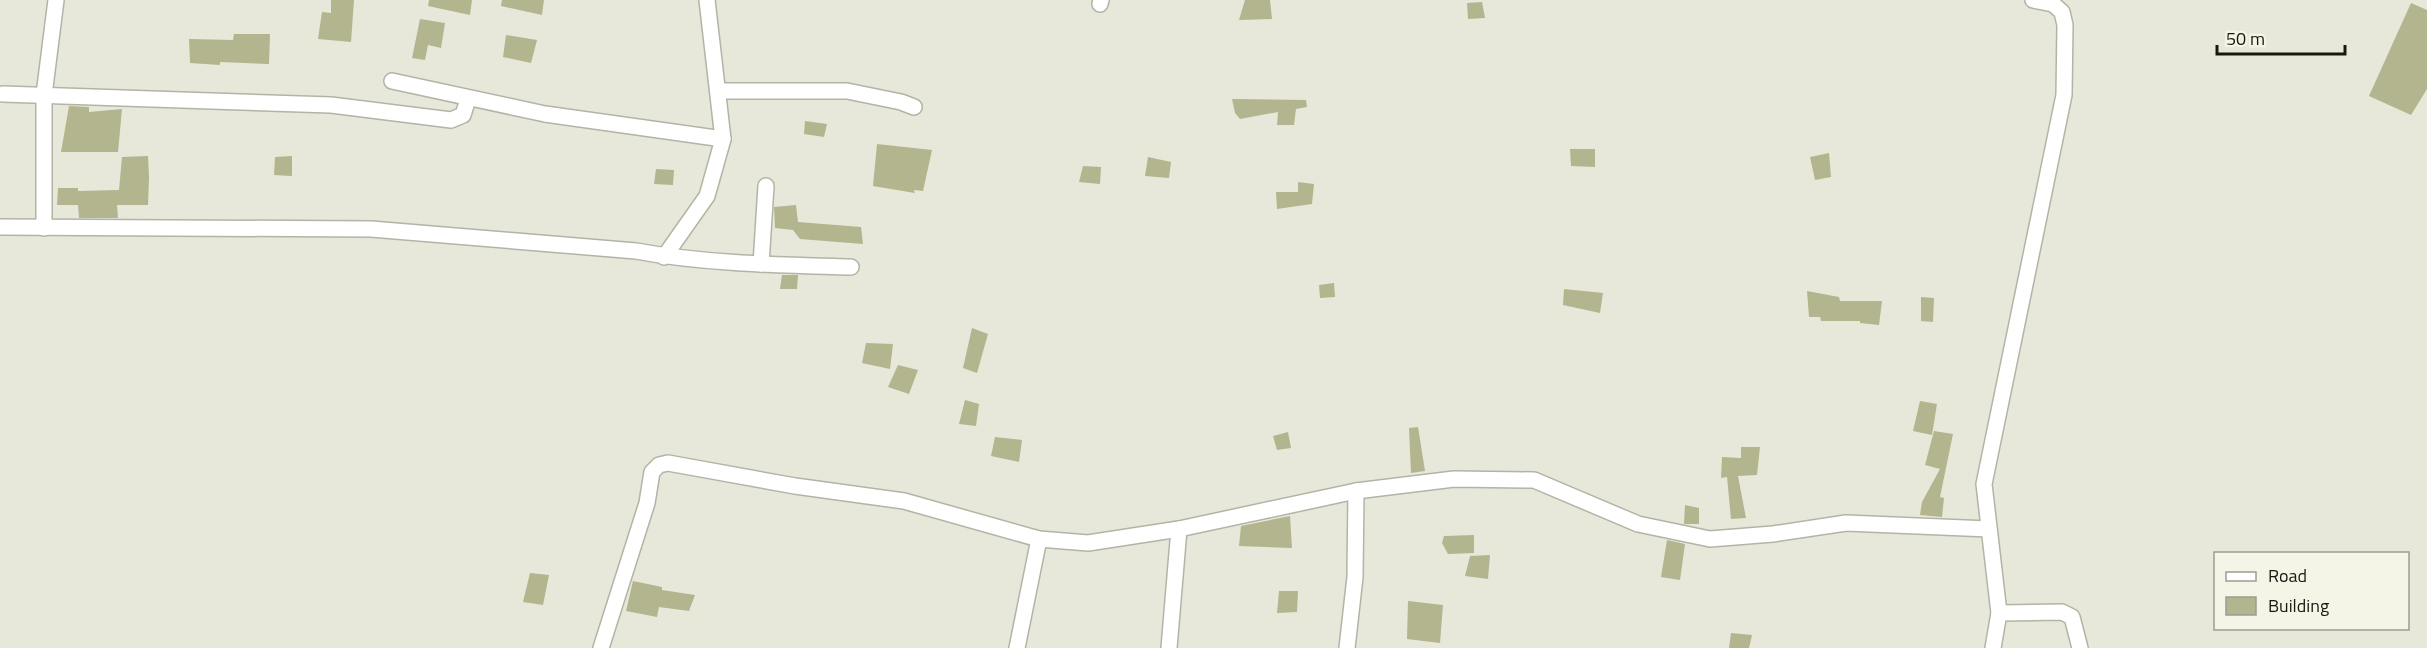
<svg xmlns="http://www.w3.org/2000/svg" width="2427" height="648" font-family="'Titillium Web',sans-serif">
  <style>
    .building { fill: #b2b58d }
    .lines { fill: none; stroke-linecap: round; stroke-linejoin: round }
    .minor-casing { stroke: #b2b4a6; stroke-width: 18 }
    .minor { stroke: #fff; stroke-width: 15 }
  </style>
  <rect width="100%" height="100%" fill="#e7e8da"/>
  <g class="building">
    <polygon points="331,0 354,0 351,42 318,39 322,12 331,13"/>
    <polygon points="429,0 472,0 470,15 428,6"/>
    <polygon points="502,0 544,0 542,15 501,6"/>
    <polygon points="1245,0 1270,0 1272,19 1239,20"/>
    <polygon points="1482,2 1485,18 1468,19 1467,3"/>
    <polygon points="2411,3 2427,10 2427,89 2411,115 2369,96"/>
    <polygon points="420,19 445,23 441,48 428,45 425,60 412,58"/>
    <polygon points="234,34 270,34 269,64 220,62 220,65 190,63 189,39 233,40"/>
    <polygon points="506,35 537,40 531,63 503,57"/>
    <polygon points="1232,99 1306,100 1307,107 1296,109 1294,125 1277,125 1278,112 1240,119 1235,113"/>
    <polygon points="69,106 89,107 89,112 122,109 118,152 61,152"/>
    <polygon points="805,121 827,124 824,137 804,134"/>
    <polygon points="877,144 932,150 923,191 914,190 915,193 873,186"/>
    <polygon points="1570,149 1595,149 1595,167 1571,166"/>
    <polygon points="1829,153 1831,177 1815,180 1810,157"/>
    <polygon points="148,156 149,177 148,205 117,205 118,218 79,218 78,205 57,205 58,188 78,188 78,191 119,190 122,157"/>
    <polygon points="292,156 292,176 274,175 275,157"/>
    <polygon points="1148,157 1171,162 1169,178 1145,176"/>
    <polygon points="1083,166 1101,167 1100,184 1079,182"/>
    <polygon points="656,169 674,170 673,185 654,184"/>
    <polygon points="1298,182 1314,184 1312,204 1277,209 1276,192 1298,192"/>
    <polygon points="796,205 798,222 861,227 863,244 800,239 793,230 775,228 774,207"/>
    <polygon points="782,275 798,275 797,289 780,289"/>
    <polygon points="1334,283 1335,297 1320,298 1319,285"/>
    <polygon points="1564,289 1603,293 1600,313 1563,305"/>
    <polygon points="1807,291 1839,297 1840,301 1882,301 1879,325 1860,323 1860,321 1821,321 1820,317 1809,317"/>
    <polygon points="1921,297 1934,298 1933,322 1921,321"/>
    <polygon points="972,328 988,334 977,373 963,368"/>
    <polygon points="866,343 893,344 890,369 862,363"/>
    <polygon points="898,365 918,370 909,394 888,387"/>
    <polygon points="965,400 979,404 976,426 959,424"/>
    <polygon points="1920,401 1937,404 1932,435 1913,431"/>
    <polygon points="1418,427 1425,471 1411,473 1409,428"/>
    <polygon points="1934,431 1953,434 1940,497 1944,498 1942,517 1920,515 1922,502 1940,469 1925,465"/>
    <polygon points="1288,432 1291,448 1277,450 1273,436"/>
    <polygon points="995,437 1022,440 1019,462 991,456"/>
    <polygon points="1741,447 1760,447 1757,475 1738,476 1746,518 1731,519 1727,477 1721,478 1722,457 1741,458"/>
    <polygon points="1685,505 1699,508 1699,524 1684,524"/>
    <polygon points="1290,516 1292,548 1239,546 1241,526"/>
    <polygon points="1474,535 1474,553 1448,554 1442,543 1444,536"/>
    <polygon points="1667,540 1685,544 1680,580 1661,577"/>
    <polygon points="1490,555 1488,579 1465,576 1470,556"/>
    <polygon points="530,573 549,575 543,605 523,602"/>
    <polygon points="633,581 662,587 662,590 695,595 689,611 659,607 657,617 626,611"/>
    <polygon points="1279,591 1298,591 1297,612 1277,613"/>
    <polygon points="1408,601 1443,605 1440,643 1407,639"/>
    <polygon points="1731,633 1752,635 1749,648 1729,648"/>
  </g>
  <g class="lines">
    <defs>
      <g id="minor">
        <polyline points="1100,4 1101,0"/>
        <polyline points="392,81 545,114 723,139"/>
        <polyline points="719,91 847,91 901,102 914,107"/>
        <polyline points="3,94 331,105 451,120 463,115 468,99"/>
        <path d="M0,227L371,229L636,251C707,264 780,265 851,267"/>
        <polyline points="44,228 44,95 56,0"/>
        <polyline points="664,257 707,196 723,139 707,0"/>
        <polyline points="761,264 766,186"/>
        <polyline points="1999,613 2062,612 2072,617 2080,648"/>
        <polyline points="601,648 647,503 652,472 659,465 668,463 795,486 904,501 1039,539 1088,543 1179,529 1356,491 1454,479 1534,480 1638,524 1710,539 1773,534 1846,523 1989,529"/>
        <polyline points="1017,648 1039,539"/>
        <polyline points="1169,648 1179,529"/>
        <polyline points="1347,648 1355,577 1356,491"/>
        <polyline points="1993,648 1999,613 1984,484 2064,95 2065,25 2062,12 2053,4 2033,0"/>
      </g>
    </defs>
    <use href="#minor" class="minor-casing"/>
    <use href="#minor" class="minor"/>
  </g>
  <rect x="2214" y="552" width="195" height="78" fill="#f4f5e7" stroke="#9c9d92" stroke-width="1.5"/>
  <rect x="2226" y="572" width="30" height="9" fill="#ffffff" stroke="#9c9d92" stroke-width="1.5"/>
  <text x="2268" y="582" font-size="18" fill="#181813">Road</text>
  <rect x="2226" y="597" width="30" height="18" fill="#b2b58d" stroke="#9c9d92" stroke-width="1.5"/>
  <text x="2268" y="612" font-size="18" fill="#181813">Building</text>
  <path d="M2217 45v9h128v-9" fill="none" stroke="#181813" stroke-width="3"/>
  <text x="2226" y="45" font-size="18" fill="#181813" stroke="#f4f5e7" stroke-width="4.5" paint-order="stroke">50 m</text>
</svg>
